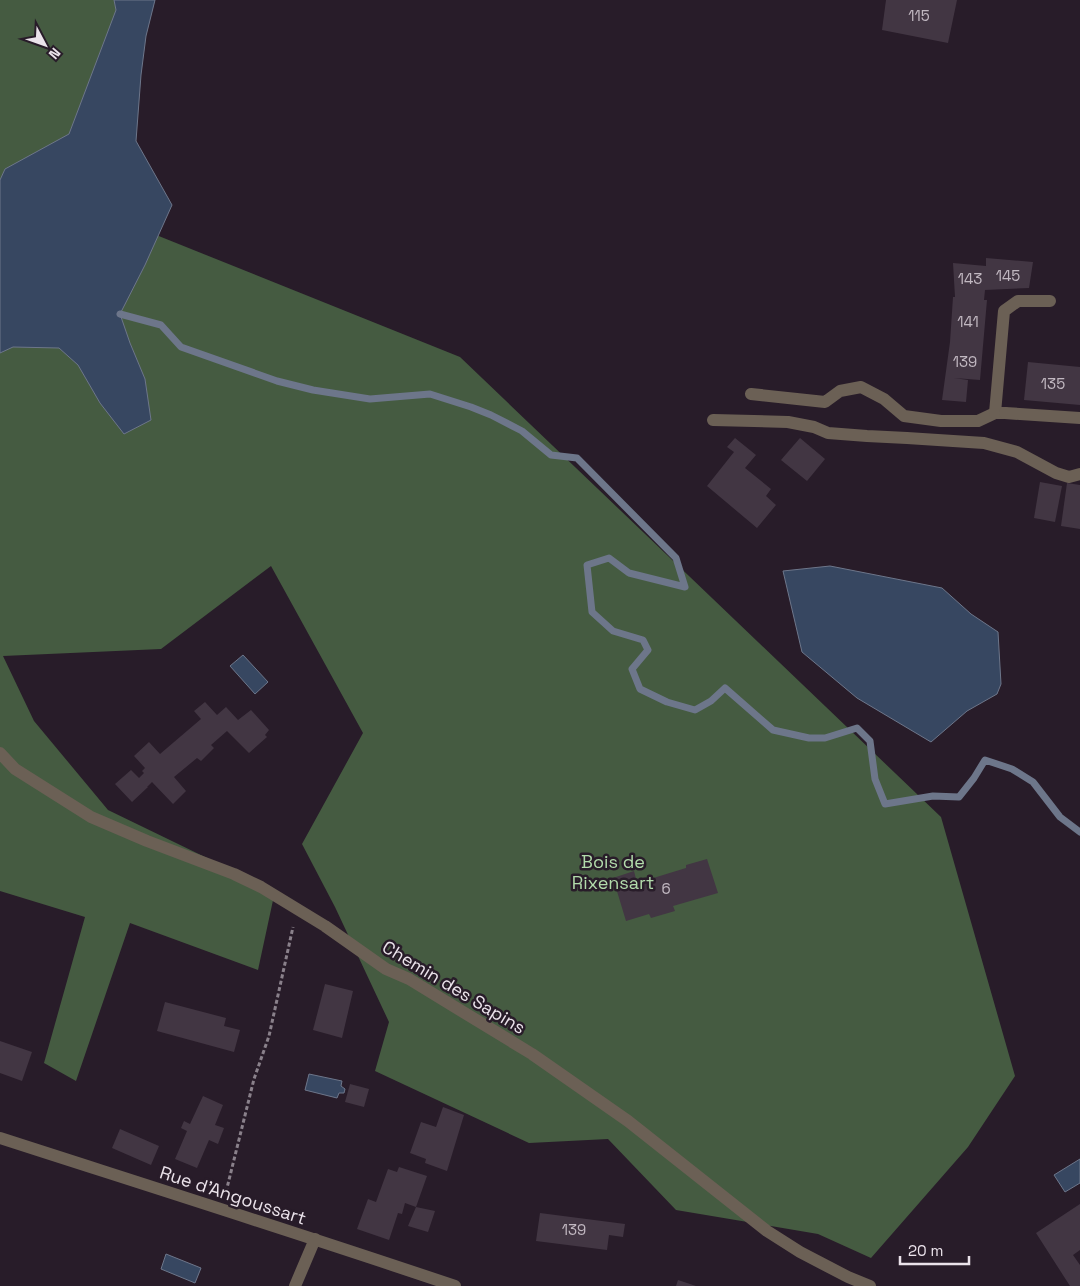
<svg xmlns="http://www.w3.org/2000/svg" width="1080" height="1286" font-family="'Space Grotesk',sans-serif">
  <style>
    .forest { fill: #455b41 }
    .water { fill: #374761; stroke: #6d768a }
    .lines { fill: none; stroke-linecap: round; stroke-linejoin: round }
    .stream { stroke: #6d768a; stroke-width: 7 }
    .building { fill: #423643 }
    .path { stroke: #8a818b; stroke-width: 3; stroke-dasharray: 4 2.5; stroke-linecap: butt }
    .lane { stroke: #6b6055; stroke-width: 12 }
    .street { stroke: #6b6055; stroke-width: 12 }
    .labels { text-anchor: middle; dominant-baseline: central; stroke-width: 5; stroke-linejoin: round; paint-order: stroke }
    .number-label { font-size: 15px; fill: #c1b8c1 }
    .park-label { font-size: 18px; fill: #b2dbab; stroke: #281c29 }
    .street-label { font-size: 18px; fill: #ebe3eb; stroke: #281c29 }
  </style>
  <rect width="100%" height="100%" fill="#281c29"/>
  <polygon class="forest" points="0,0 144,0 94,210 460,357 941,817 1015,1076 968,1147 871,1258 818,1234 676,1210 608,1139 529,1143 375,1071 389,1022 335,907 302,844 363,733 271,566 161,649 3,656 34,721 108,810 275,891 258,970 130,923 76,1081 44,1063 85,917 0,891"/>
  <g class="water">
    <polygon points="114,0 155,0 146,36 141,75 136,141 172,205 145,265 120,314 130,343 145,379 151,420 124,434 100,403 78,365 59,348 13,347 0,353 0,180 5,169 69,134 116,10"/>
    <polygon points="830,566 942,588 971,614 998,632 1001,684 997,694 967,711 931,742 857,698 802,652 783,571"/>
    <polygon points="243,655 268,682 255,694 230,666"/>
    <polygon points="309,1074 342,1081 341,1086 345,1089 344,1093 339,1093 337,1098 305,1090"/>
    <polygon points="1080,1159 1080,1183 1065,1192 1054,1175"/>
    <polygon points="166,1254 201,1268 195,1283 161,1269"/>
  </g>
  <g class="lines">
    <polyline class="stream" points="120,314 161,325 181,347 277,381 313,390 370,399 430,394 471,407 491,415 522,431 551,455 577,458 676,558 685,587 629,573 609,558 587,565 592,612 613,631 643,640 648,650 632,669 640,689 667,702 695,710 711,701 725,688 773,730 809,738 825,738 857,728 870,741 875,779 885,804 933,796 959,797 974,778 985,760 1012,769 1033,782 1060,817 1080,832"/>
  </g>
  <g class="building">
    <polygon points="886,0 957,0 948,43 882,30"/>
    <polygon points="986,258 1033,262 1029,288 985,290 984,300 987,300 980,380 954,378 968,380 966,402 942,400 950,342 953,297 955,297 953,263 986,266"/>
    <polygon points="1028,362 1080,367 1080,405 1024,400"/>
    <polygon points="735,438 756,455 745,468 771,489 766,496 776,505 757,528 707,486 734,452 727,447"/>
    <polygon points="800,438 825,459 807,481 781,460"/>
    <polygon points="1040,482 1062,486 1055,522 1034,518"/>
    <polygon points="1067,483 1080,485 1080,529 1061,526"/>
    <polygon points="205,702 217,715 226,707 238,720 251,710 269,730 265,735 267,737 249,753 227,731 211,745 214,748 201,761 197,758 174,777 186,791 173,804 152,782 147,787 148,787 132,802 115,784 131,770 139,778 144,773 142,771 145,768 134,756 149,742 160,754 201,719 194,711"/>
    <polygon points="707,859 718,893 673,906 675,911 651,918 649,914 626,921 613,878 634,871 637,883 686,868 686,865"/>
    <polygon points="325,984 353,991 342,1038 313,1030"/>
    <polygon points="165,1002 226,1018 224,1026 240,1030 234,1052 157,1031"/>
    <polygon points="0,1041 32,1052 22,1081 0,1073"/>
    <polygon points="350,1084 369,1089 364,1107 345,1102"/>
    <polygon points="203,1096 223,1105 215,1125 224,1128 218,1144 209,1140 197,1168 175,1159 187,1131 181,1128 184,1121 190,1124"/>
    <polygon points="443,1107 464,1115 447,1171 425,1163 426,1159 410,1153 421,1122 436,1127"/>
    <polygon points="120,1129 159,1146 151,1165 112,1148"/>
    <polygon points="399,1167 427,1176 416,1207 435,1211 428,1232 408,1226 416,1207 405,1203 402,1214 398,1213 389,1240 357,1229 368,1199 376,1202 388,1169 397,1172"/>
    <polygon points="1080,1204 1080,1250 1073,1255 1080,1265 1080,1286 1070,1286 1036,1233"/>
    <polygon points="540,1213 625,1224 623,1237 609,1235 607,1250 536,1241"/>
    <polygon points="678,1280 696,1286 676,1286"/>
  </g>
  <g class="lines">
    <polyline class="path" points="226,1192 254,1079 269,1036 293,927"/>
    <g class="lane">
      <polyline points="751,394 825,402 840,391 861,387 884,399 904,416 941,421 978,421 995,413 1005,413"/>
      <polyline points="995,413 1004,311 1018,301 1050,301"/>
      <polyline points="713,420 788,422 814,427 828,433 867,436 907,438 984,443 1017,452 1056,473 1069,477 1080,474"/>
    </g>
    <g class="street">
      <polyline points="1005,413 1080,418"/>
      <polyline points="0,753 15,769 91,817 147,841 234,874 261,887 325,926 386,969 409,979 532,1054 628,1121 767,1231 800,1252 848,1277 870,1286"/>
      <path d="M0,1138C152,1187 304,1235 455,1286"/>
      <polyline points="295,1286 315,1239"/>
    </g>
  </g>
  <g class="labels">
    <g class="number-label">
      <text x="919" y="15">115</text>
      <text x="1008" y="275">145</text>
      <text x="970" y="278">143</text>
      <text x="968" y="321">141</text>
      <text x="965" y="361">139</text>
      <text x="1053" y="383">135</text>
      <text x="666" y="888">6</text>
      <text x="574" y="1229">139</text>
    </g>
    <g class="park-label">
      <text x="613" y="861">Bois de<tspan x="613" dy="21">Rixensart</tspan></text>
    </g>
    <g class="street-label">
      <text transform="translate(454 987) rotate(31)">Chemin des Sapins</text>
      <text transform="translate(233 1195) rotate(18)">Rue d'Angoussart</text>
    </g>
  </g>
  <g transform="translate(45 45) rotate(131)" stroke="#281c29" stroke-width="4" paint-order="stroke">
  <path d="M0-4L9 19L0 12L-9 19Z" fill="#ebe3eb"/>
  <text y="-8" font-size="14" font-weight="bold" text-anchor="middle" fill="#ebe3eb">N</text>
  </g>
  <path d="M900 1256v8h69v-8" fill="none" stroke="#ebe3eb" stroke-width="2.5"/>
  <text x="908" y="1256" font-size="15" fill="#ebe3eb" stroke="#281c29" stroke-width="4" paint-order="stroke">20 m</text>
</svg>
